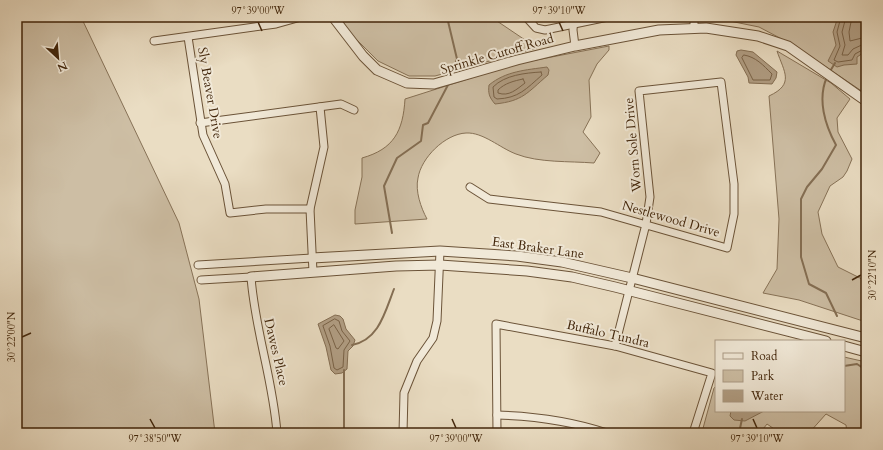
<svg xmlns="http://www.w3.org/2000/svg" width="883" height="450" font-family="Cardo,serif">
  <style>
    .green { fill: #cdbea4; stroke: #877257 }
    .water { fill: #b19e84; stroke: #846e53 }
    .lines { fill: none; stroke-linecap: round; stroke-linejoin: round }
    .shore { stroke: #796247; stroke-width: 1 }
    .stream { stroke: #846e53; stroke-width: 2 }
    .minor-casing { stroke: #6b5338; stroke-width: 9 }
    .tertiary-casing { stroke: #6b5338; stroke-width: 11 }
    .minor { stroke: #f1e9d8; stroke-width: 7 }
    .tertiary { stroke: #f1e9d8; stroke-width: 9 }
    .ticks { fill: none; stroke: #41250a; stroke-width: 1.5 }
    .labels { text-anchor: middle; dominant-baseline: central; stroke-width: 4; stroke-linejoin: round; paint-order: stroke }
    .street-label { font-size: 13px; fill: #41250a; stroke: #f1e9d8 }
    .neatline { fill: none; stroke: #41250a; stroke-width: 1.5 }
    .ticks-label { font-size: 10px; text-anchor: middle; fill: #41250a }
  </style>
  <rect width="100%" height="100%" fill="#eaddc3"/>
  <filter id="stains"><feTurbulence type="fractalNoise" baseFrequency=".005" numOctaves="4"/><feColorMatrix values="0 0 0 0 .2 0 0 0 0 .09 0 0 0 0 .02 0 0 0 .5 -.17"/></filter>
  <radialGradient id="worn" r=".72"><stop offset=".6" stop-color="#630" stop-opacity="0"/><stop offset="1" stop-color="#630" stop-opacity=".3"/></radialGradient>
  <g class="green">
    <polygon points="17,17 81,17 179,223 199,299 215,433 17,433"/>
    <polygon points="334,17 491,17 537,48 435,76 409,76 378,61"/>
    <polygon points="710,17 866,17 866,94 795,46 759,27"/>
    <path d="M609,46V50L597,64L589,80L591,117L583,132L600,153L594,163C569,161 539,163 516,154C500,148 483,132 466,133C445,134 421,158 418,178C415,191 421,208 427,219L355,224V210L362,177V158C394,149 403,131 405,99L515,64Z"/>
    <path d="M777,51L831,83L850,99L837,118L838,132L852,159L847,171L843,177L830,186L818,212L822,234L838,267L866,281V322L799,300L763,293L777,269L779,219L769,96C795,84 784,72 777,51Z"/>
    <polygon points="844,357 866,362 866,433 847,433 846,425 826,414 809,433 780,433 767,424 760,433 702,432 714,388 716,386 716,411 844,411"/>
  </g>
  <g class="water">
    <polygon points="838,17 866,17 866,51 857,57 857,64 844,65 837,67 828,61 836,45 833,32"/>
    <polygon points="741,50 753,52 777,72 776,78 772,84 749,83 748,77 736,55 737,51"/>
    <path d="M547,67L549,70L548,75C527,93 523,101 495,104C489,97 488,93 489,85C506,71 526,70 547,67Z"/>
    <polygon points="335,315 340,316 343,319 346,329 355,340 353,346 348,351 347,369 342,373 335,374 331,370 326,347 318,324"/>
    <polygon points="731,411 764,411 745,421 734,420 730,416"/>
  </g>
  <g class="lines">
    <g class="shore">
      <polyline points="841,17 837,32 840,46 834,60 838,62 852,60 855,54 866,48"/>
      <polyline points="846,17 842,32 845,45 842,55 848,55 853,49 866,43"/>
      <polyline points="852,17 849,32 850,41 866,37"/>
      <path d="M744,55C756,57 763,65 772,74L770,80H753L742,58Z"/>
      <path d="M541,72L542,75C526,89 519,98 497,99L494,97L493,87C505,75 525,73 541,72Z"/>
      <path d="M523,79L525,83C517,89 509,97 498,93V90C505,83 514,81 523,79Z"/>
      <polygon points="335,319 339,321 342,331 350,341 344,350 343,367 337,370 334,368 330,346 323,326"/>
      <polygon points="334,325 344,341 338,349 336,348 329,329"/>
    </g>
    <g class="stream">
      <polyline points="447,17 457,59 450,77"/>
      <polyline points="829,73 835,63"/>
      <path d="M827,77C817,99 825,125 836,145L822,169L807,187L801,199V257L809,284L826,293L837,316"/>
      <polyline points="392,233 384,186 397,158 421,141 423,125 428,123 449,83"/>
      <path d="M352,345C379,340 385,312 394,289"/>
      <polyline points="844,366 857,364 866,370"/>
      <polyline points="344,370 344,433"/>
      <polyline points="739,433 742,419"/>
    </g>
    <defs>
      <g id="minor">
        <polyline points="526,17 536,28 545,30 608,17"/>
        <polyline points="574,17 573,30 575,46"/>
        <polyline points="694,17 694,28"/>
        <polyline points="188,37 203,135 225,184 230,213 266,209 310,209"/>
        <polyline points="154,41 276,24 301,17"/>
        <polyline points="200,123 341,104 354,110"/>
        <polyline points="470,187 489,199 601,212 727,248 734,214 734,184 721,82 639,91 650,197 646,224 615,346"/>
        <polyline points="198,265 312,258"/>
        <polyline points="313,272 310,209 324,147 320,107"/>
        <path d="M201,280L251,277C255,331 273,379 277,433"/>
        <path d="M497,415C534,416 571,421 607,433"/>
        <polyline points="403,433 404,393 417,361 433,338 437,321 440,251"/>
        <polyline points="497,433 496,324 615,346 712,373 693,433"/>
      </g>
      <g id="tertiary">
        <polyline points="333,17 363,56 377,70 407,83 434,84 517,60 575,46 659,30 706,28 758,36 788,46 866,101"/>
        <polyline points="312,258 440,251 517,256 562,262 632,278 866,338"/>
        <polyline points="251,277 396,266 440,265 527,271 572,277 615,287 826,341"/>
        <polyline points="844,346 866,352"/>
      </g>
    </defs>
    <use href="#minor" class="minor-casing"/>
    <use href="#tertiary" class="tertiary-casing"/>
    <use href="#minor" class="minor"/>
    <use href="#tertiary" class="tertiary"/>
  </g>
  <path class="ticks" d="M258,22L262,31M559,22L563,31M852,280L861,275M22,337L31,333M150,419L155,428M452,419L456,428M753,419L757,428"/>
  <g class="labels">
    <g class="street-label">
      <text transform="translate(497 54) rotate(-16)">Sprinkle Cutoff Road</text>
      <text transform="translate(210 93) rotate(80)">Sly Beaver Drive</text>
      <text transform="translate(633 145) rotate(-95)">Worn Sole Drive</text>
      <text transform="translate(671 219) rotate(16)">Nestlewood Drive</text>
      <text transform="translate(538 248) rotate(8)">East Braker Lane</text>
      <text transform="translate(608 334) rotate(13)">Buffalo Tundra</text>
      <text transform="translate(276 352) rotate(77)">Dawes Place</text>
    </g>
  </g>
  <rect width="883" height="450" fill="none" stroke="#eaddc3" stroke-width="44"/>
  <rect x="715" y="340" width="130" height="72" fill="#f1e9d8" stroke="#ab9b86"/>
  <rect x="723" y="353" width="20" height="6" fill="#f1e9d8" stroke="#ab9b86"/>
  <text x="751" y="360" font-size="12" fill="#41250a">Road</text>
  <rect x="723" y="370" width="20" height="12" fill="#cdbea4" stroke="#ab9b86"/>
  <text x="751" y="380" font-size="12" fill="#41250a">Park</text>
  <rect x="723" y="390" width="20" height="12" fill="#b19e84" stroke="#ab9b86"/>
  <text x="751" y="400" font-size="12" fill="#41250a">Water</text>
  <g transform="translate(58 58) rotate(154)" stroke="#f1e9d8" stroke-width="3" paint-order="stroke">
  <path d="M0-3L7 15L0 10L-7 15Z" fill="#41250a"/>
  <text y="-6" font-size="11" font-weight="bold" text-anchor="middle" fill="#41250a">N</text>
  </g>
  <rect x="22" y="22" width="839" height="406" class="neatline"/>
  <g class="ticks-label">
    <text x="258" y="14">97°39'00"W</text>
    <text x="559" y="14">97°39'10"W</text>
    <text transform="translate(872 275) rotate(-90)" y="4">30°22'10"N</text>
    <text transform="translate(11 337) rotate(-90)" y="4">30°22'00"N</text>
    <text x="155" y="442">97°38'50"W</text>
    <text x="456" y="442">97°39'00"W</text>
    <text x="757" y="442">97°39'10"W</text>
  </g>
  <rect width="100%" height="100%" filter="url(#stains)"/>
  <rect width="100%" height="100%" fill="url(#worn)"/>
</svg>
